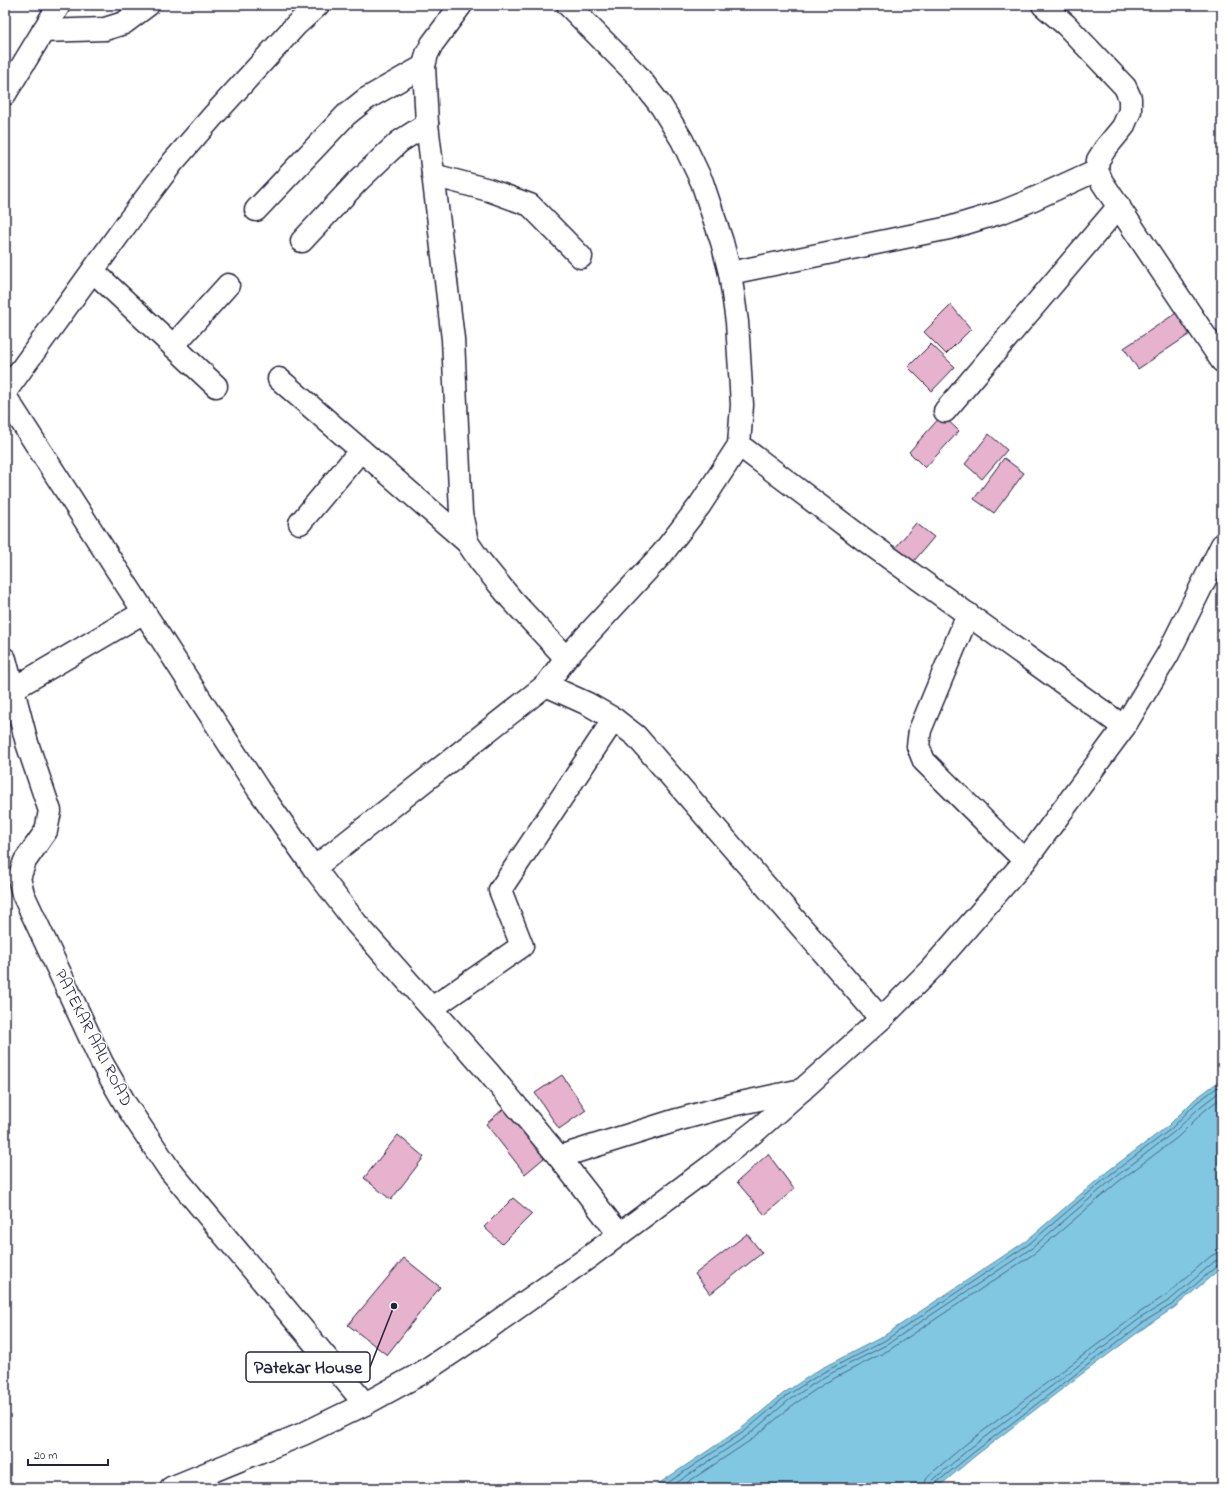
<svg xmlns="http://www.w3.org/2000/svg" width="1227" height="1493" font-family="'Indie Flower',sans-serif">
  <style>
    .water { fill: #81c7e2; stroke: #5b859f }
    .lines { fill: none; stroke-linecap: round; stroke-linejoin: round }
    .shore { stroke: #48647e; stroke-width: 1 }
    .building { fill: #e6b2cd; stroke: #22223b }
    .minor-casing { stroke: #22223b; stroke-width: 25 }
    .minor { stroke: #fff; stroke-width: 22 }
    .labels { text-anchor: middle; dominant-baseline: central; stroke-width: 3; stroke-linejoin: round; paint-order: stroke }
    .street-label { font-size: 17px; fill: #22223b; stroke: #fff }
    .leader { fill: none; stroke: #22223b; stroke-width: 1.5 }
    .callout-dot { fill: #22223b; stroke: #fff; stroke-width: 1.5 }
    .callout { fill: #fff; stroke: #22223b; stroke-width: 1.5 }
    .callout-label { font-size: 18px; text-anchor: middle; font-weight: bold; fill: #22223b }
  </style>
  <rect width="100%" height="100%" fill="#fff"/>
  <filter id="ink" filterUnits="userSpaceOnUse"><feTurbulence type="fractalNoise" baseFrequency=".025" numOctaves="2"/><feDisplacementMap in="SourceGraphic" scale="8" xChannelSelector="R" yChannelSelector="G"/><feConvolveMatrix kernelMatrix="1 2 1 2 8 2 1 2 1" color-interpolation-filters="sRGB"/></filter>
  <g filter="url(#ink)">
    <polygon class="water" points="1222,1079 1222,1267 1175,1307 1148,1325 1079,1376 975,1456 937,1488 652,1488 742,1428 784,1393 820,1369 882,1337 1026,1241 1108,1171 1168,1126 1194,1100"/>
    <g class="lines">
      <g class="shore">
        <polyline points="660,1488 745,1431 786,1396 822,1373 884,1341 1029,1244 1111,1174 1171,1129 1196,1103 1222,1084"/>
        <polyline points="669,1488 748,1435 789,1400 824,1377 886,1345 1032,1248 1114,1178 1174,1132 1200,1107 1222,1090"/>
        <polyline points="679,1488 751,1440 793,1405 827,1382 889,1350 1035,1253 1118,1182 1178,1137 1204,1111 1222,1097"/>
        <polyline points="924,1488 925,1482 928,1476 966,1444 1139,1313 1166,1295 1211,1256 1217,1253 1222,1253"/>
        <polyline points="930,1488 930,1484 933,1480 969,1449 1142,1317 1170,1300 1215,1261 1222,1259"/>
        <polyline points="935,1488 936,1483 973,1453 1145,1321 1173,1304 1218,1265 1222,1264"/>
      </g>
    </g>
    <g class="building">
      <polygon points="951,305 971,329 946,354 924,332"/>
      <polygon points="1179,311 1193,332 1138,369 1124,348"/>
      <polygon points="931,344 955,367 932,391 908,367"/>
      <polygon points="942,415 959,431 925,468 909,452"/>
      <polygon points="989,434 1007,450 982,479 965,464"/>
      <polygon points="1004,458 1024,473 994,513 974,499"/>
      <polygon points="916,523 934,537 909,567 890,554"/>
      <polygon points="562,1075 586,1110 559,1129 535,1093"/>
      <polygon points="510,1103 550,1153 525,1174 486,1124"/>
      <polygon points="398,1135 424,1157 391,1200 364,1178"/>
      <polygon points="768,1154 794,1189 765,1215 737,1182"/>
      <polygon points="513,1198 532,1214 502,1244 484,1227"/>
      <polygon points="747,1234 762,1253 710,1294 695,1274"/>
      <polygon points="404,1258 440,1287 387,1355 348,1325"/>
    </g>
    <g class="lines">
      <defs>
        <g id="minor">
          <polyline points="461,5 432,44 427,54 424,66 427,124 453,339 461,513 467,542 480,561 512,600 566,658"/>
          <polyline points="1043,5 1066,25 1125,87 1130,98 1130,111 1123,127 1105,149 1098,160 1097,170 1102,182 1222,361"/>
          <polyline points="43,31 105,29 124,23 148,5"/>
          <polyline points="5,94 59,5"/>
          <polyline points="433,175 489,190 530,205 581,257"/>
          <polyline points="256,210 346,115 366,99 424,66"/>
          <polyline points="302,241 357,182 384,156 399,142 427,124"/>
          <polyline points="93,271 216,386"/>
          <polyline points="730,273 949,228 1002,212 1027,202 1097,170"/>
          <polyline points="173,346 228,285"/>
          <polyline points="279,379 467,542"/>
          <polyline points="5,392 130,219 173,162 213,116 296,25 318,5"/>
          <polyline points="5,396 258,789 314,868 356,923 488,1072 559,1157 619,1234"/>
          <polyline points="945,411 1119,206"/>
          <polyline points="739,445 862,538 1124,727"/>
          <polyline points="300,523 361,450"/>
          <polyline points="968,614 920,730 918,746 924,761 1025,861"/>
          <polyline points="5,659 27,743 50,811 46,831 25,861 19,878 23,894 102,1063 126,1105 169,1169 365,1404"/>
          <polyline points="546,685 588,704 614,719 636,736 881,1019"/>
          <polyline points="13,689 144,612"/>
          <polyline points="314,868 546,685 566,658 662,554 700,505 739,445 742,405 737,322 730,273 722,242 702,182 682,140 661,106 637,75 568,5"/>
          <polyline points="432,1008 522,946 500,890 614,719"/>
          <polyline points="559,1157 677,1120 736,1104 802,1090"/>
          <polyline points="171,1488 303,1434 365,1404 420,1374 480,1334 589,1257 711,1166 758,1129 803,1089 881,1019 932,968 1025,861 1124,727 1168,654 1222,545"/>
        </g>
      </defs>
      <use href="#minor" class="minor-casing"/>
      <use href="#minor" class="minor"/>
    </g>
  </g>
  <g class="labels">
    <g class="street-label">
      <text transform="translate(93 1038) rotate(63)">PATEKAR AALI ROAD</text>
    </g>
  </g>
  <path class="leader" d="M394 1306L370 1367"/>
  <circle class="callout-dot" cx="394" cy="1306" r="4"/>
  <rect class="callout" x="246" y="1352" width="124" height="30" rx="4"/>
  <g class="callout-label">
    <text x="308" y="1373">Patekar House</text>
  </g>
  <rect width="1227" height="1493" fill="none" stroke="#fff" stroke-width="20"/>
  <rect x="10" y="10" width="1207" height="1473" fill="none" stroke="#22223b" stroke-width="1.5" filter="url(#ink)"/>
  <path d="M28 1459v6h80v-6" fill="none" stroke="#22223b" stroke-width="2"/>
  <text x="34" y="1459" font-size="12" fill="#22223b" stroke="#ffffff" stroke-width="3" paint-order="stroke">20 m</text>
</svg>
